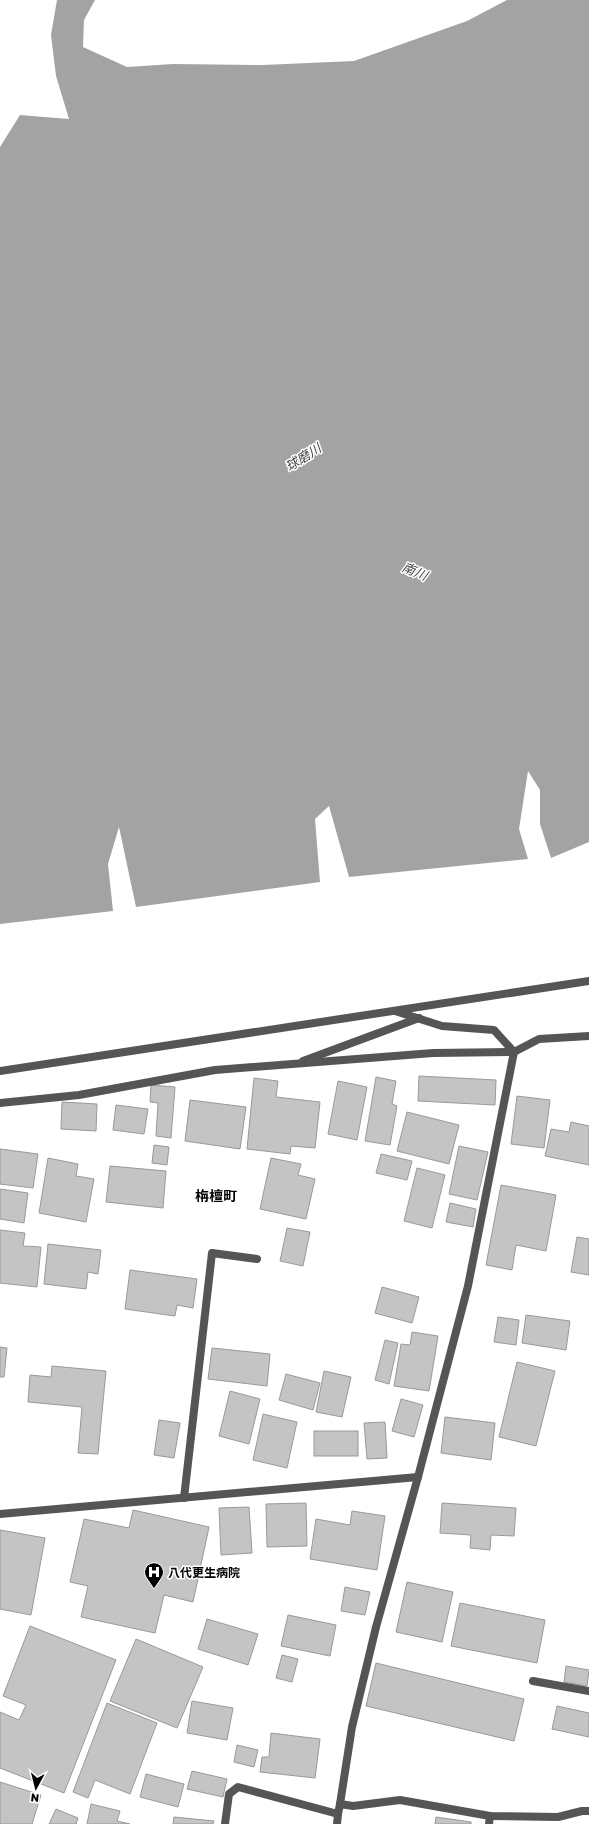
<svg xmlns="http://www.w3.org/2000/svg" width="589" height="1824" font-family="'Golos Text','Noto Sans JP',sans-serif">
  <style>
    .water { fill: #a3a3a3 }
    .building { fill: #c4c4c4; stroke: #999 }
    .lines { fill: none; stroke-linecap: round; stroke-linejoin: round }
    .service { stroke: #555; stroke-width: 8 }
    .minor { stroke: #555; stroke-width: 8 }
    .labels { text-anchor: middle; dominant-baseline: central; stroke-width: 3; stroke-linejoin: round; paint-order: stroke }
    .poi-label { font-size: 12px; font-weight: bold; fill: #000; stroke: #fff; text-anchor: start }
    .water-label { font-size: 13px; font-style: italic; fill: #444; stroke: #fff }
    .quarter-label { font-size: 14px; font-weight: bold; fill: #000; stroke: #fff }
  </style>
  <rect width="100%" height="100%" fill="#fff"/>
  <polygon class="water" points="57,0 95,0 84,20 83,47 127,67 173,64 263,65 354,61 467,21 507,0 589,0 589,842 551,858 540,824 540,790 528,771 519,829 528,859 349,877 329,806 315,819 320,882 136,907 119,827 108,864 113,911 0,924 0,147 20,115 69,119 56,76 51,35"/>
  <g class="building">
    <polygon points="419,1076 496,1080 495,1105 418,1101"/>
    <polygon points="376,1077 396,1081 392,1104 397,1106 390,1145 365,1141"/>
    <polygon points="254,1078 278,1081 276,1097 320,1102 315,1148 291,1146 290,1154 247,1149"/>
    <polygon points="338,1081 367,1087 357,1140 328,1134"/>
    <polygon points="151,1085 175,1087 171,1138 156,1136 158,1103 150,1102"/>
    <polygon points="517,1096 550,1100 544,1148 511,1144"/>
    <polygon points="190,1100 246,1107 240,1149 185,1141"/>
    <polygon points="62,1102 97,1104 96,1131 61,1129"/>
    <polygon points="116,1105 148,1109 144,1134 113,1130"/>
    <polygon points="407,1112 459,1125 449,1164 397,1151"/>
    <polygon points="571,1122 589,1126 589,1165 545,1156 551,1129 569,1132"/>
    <polygon points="154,1145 169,1147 167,1165 152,1163"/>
    <polygon points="459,1146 488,1152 477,1200 449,1194"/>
    <polygon points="0,1149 38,1154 33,1188 0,1184"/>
    <polygon points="381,1154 412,1161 407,1180 376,1173"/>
    <polygon points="48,1158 78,1164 76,1176 94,1179 86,1222 39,1213"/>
    <polygon points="271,1158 301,1164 298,1175 315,1179 306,1219 260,1209"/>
    <polygon points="110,1166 166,1171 163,1208 106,1202"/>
    <polygon points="417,1168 445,1175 432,1228 404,1221"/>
    <polygon points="501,1185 556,1195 546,1251 516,1245 512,1270 486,1265"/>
    <polygon points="0,1189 28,1193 24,1223 0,1219"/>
    <polygon points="450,1203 476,1209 473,1227 446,1222"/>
    <polygon points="287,1228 310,1232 303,1266 280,1261"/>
    <polygon points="0,1230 25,1233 23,1246 41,1247 37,1287 0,1283"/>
    <polygon points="577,1237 589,1239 589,1275 571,1272"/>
    <polygon points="48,1244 101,1250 98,1274 88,1272 86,1289 44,1284"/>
    <polygon points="130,1270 197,1279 193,1308 177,1305 175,1316 125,1309"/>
    <polygon points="382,1287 419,1297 412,1323 375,1313"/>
    <polygon points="526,1315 570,1321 566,1350 522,1343"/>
    <polygon points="498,1317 519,1320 516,1345 494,1342"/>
    <polygon points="412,1332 438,1336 429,1391 394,1386 401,1344 410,1345"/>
    <polygon points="385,1340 398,1343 389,1384 375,1380"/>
    <polygon points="0,1347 7,1348 4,1377 0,1377"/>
    <polygon points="212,1348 270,1354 267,1386 208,1379"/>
    <polygon points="517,1362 555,1371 536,1446 499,1437"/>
    <polygon points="52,1366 106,1371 98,1454 78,1453 82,1407 28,1402 30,1375 51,1377"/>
    <polygon points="324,1371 351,1377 342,1417 316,1412"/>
    <polygon points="286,1374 320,1383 313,1410 279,1400"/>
    <polygon points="230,1391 260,1399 249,1444 219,1436"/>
    <polygon points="401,1399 423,1405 414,1437 392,1431"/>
    <polygon points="263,1414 297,1422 287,1468 253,1460"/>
    <polygon points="445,1417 495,1423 491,1460 441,1453"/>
    <polygon points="159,1420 180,1423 174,1458 154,1455"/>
    <polygon points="385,1422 387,1458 367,1459 364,1423"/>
    <rect x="314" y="1431" width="44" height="25"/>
    <polygon points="306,1503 307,1546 267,1547 266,1504"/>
    <polygon points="442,1503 516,1508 514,1536 491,1535 490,1550 470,1548 471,1535 440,1533"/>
    <polygon points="249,1507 252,1553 221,1555 219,1508"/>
    <polygon points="133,1510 209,1527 193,1602 164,1595 155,1633 81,1617 88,1586 70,1582 84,1519 129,1528"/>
    <polygon points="352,1511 385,1516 377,1570 310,1559 316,1519 350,1525"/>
    <polygon points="0,1530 45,1538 31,1615 0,1609"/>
    <polygon points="407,1582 453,1592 442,1642 396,1632"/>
    <polygon points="345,1587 370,1592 365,1615 341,1611"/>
    <polygon points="460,1603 545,1620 537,1663 451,1646"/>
    <polygon points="288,1615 336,1625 330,1656 281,1646"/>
    <polygon points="207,1619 258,1634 248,1665 198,1649"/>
    <polygon points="30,1626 116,1660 64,1793 0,1768 0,1712 19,1720 26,1705 3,1696"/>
    <polygon points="136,1639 203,1667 177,1728 110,1701"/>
    <polygon points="282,1655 298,1659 292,1682 276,1678"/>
    <polygon points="376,1663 524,1699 514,1741 366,1706"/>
    <polygon points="566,1666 589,1670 587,1686 564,1682"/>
    <polygon points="192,1701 233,1708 227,1740 187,1733"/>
    <polygon points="107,1703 157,1723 130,1794 95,1780 88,1798 73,1792"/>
    <polygon points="557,1706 589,1713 589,1737 552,1729"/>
    <polygon points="271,1733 320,1739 315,1778 260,1772 262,1757 269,1757"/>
    <polygon points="237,1745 258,1750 254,1767 234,1762"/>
    <polygon points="192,1771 227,1779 223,1797 187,1789"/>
    <polygon points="146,1774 184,1784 178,1807 140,1797"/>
    <polygon points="0,1782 41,1795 32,1824 0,1824"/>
    <polygon points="91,1804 120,1811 117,1821 130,1824 87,1824"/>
    <polygon points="56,1809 78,1818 76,1824 49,1824"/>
    <polygon points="174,1817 214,1821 213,1824 173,1824"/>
    <polygon points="436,1817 471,1822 471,1824 435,1824"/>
  </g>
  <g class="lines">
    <polyline class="service" points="184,1498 212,1253 257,1259"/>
    <g class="minor">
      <polyline points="395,1011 442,1026 494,1030 514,1052"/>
      <polyline points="303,1061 419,1018"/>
      <polyline points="0,1071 589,981"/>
      <polyline points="0,1103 79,1095 215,1070 433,1053 514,1052"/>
      <polyline points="0,1514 418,1477"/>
      <polyline points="533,1681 589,1691"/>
      <polyline points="340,1804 352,1727 376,1627 418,1477 468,1286 514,1052 539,1039 589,1036"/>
      <polyline points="225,1824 229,1794 238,1787 338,1814 340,1804 353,1806 400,1800 490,1816 558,1817 582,1811 589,1811"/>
      <polyline points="337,1824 338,1814"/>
      <polyline points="489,1824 490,1816"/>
    </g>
  </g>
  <defs>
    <symbol id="hospital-pin" viewBox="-11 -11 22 30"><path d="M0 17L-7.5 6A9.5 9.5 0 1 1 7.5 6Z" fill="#000" stroke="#fff"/><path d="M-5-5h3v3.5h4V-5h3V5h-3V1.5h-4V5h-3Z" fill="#fff"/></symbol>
  </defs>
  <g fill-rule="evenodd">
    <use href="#hospital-pin" x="143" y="1561" width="22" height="30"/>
  </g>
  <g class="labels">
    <g class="poi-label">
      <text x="168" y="1572">八代更生病院</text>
    </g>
    <g class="water-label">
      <text transform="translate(303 457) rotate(-33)">球磨川</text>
      <text transform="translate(415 571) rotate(23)">南川</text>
    </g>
    <g class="quarter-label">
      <text x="216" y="1195">栴檀町</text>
    </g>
  </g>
  <g transform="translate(36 1788) rotate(187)" stroke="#ffffff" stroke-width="3" paint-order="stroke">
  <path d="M0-3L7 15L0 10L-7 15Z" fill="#000000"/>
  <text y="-6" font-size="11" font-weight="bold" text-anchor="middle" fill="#000000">N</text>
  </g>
</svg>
